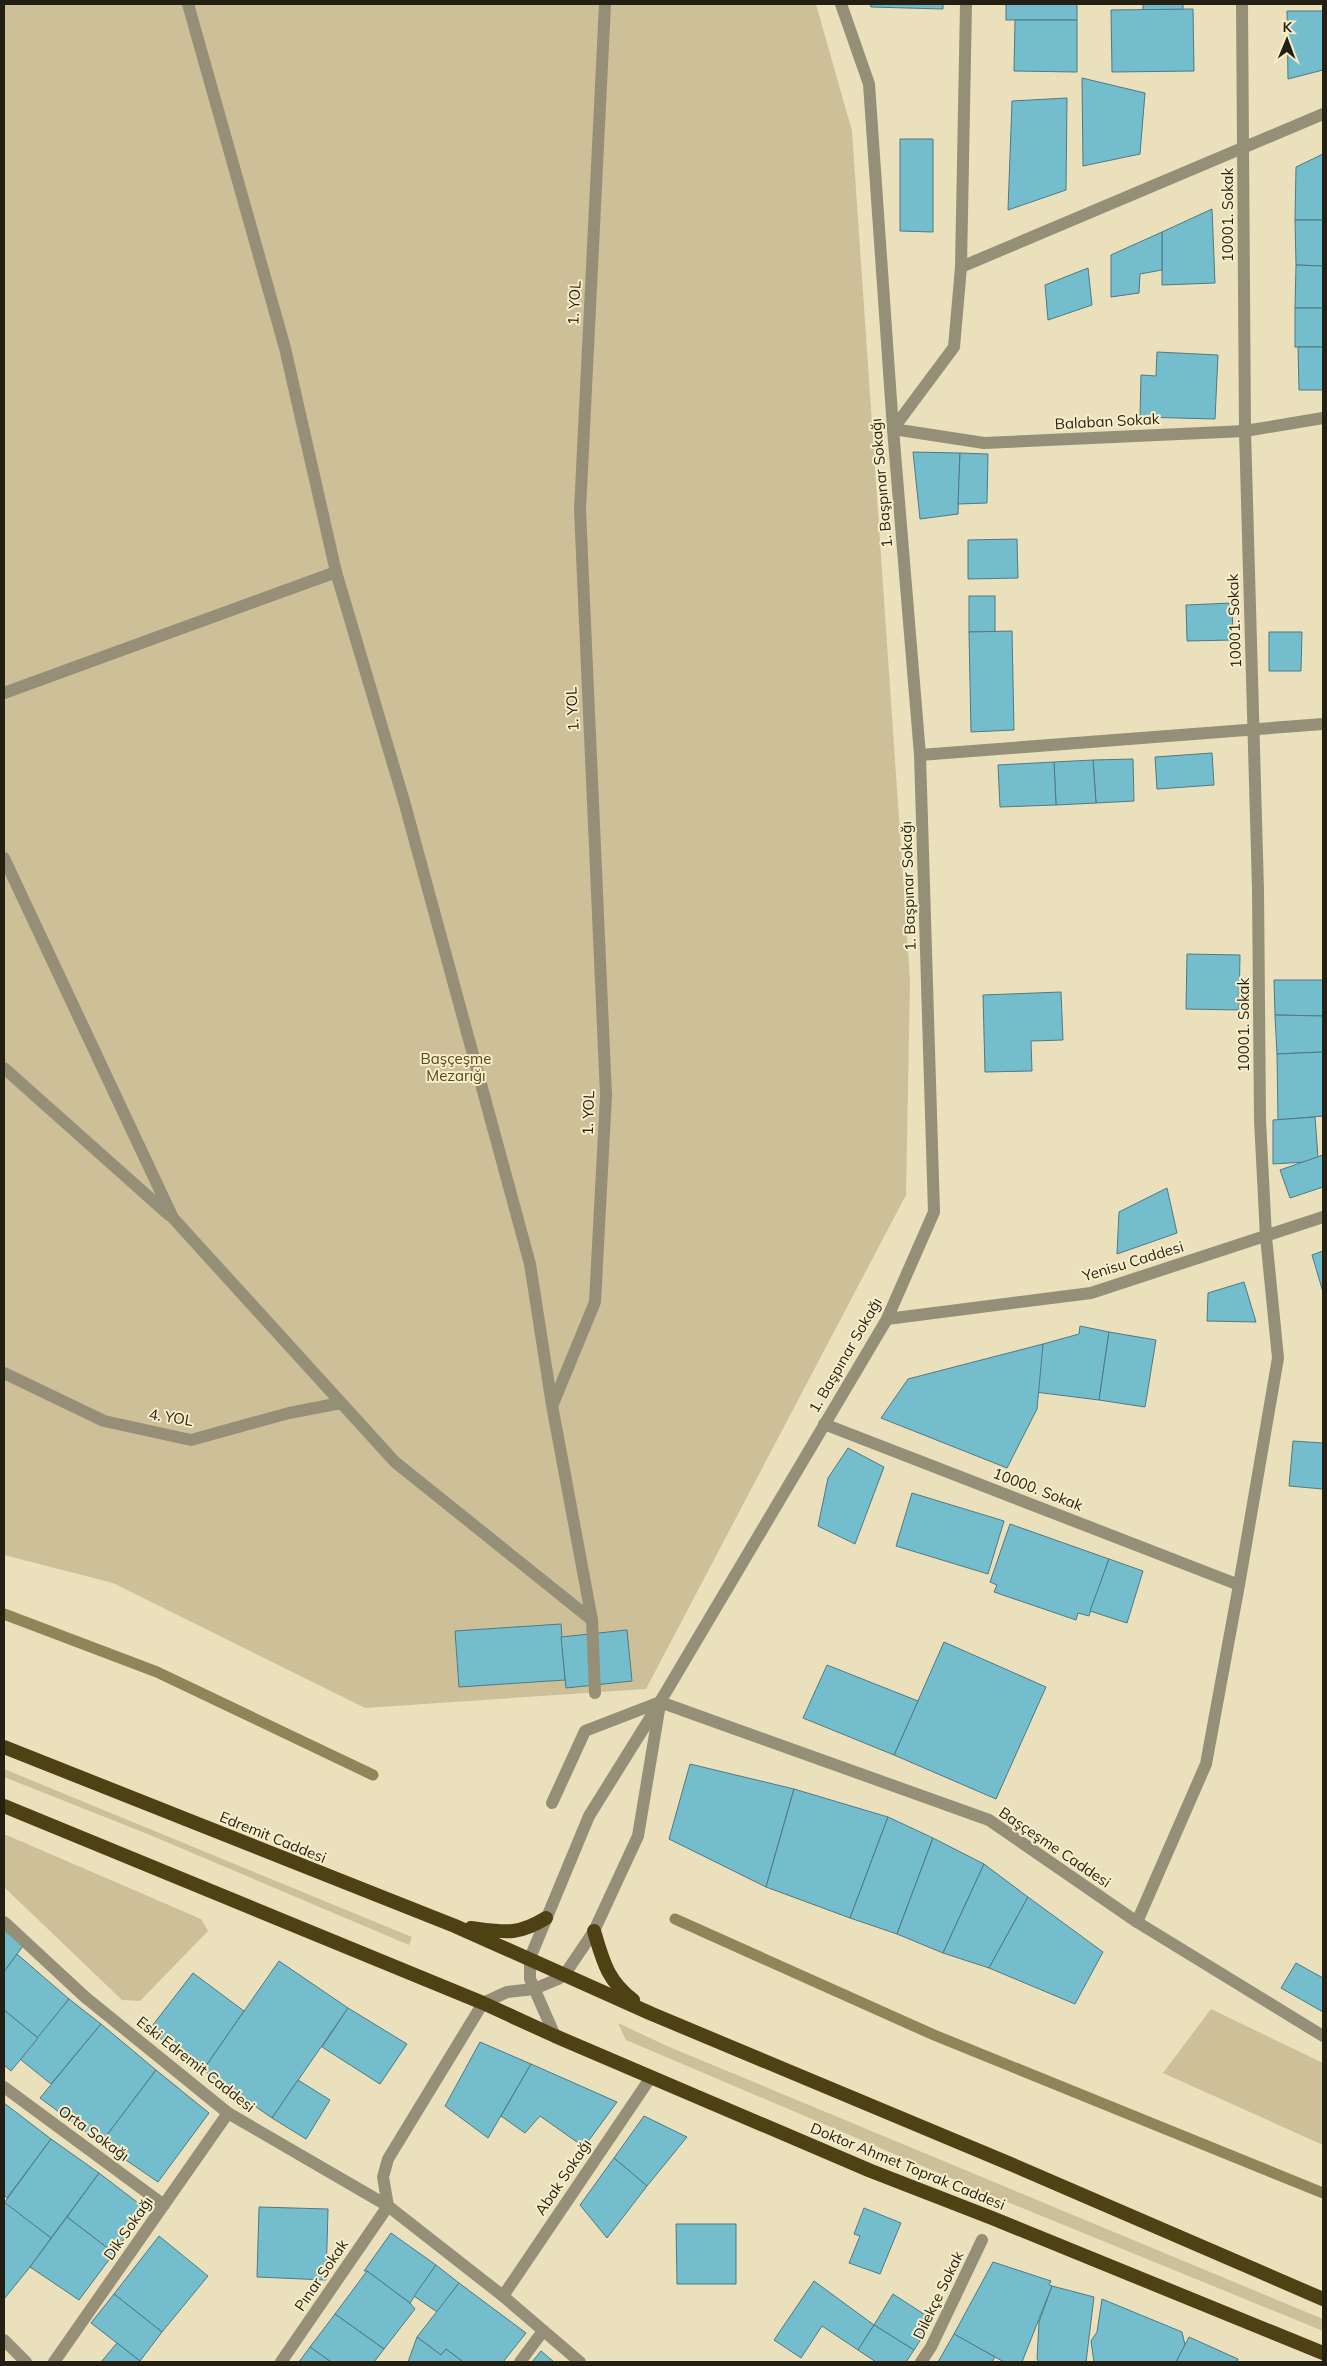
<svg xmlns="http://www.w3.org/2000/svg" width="1327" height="2366" font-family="Mulish,sans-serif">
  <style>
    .green { fill: #cdc098 }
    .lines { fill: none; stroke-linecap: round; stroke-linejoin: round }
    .stream { stroke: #928459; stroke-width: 11 }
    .building { fill: #73bdcd; stroke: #507983 }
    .service { stroke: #968f78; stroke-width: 12 }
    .pedestrian { stroke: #968f78; stroke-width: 12 }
    .minor { stroke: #968f78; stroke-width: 12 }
    .tertiary { stroke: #968f78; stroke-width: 12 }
    .trunk { stroke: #4e4215; stroke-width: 14 }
    .labels { text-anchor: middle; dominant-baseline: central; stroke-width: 4; stroke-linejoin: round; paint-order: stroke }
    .street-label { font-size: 15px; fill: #231f12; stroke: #f8edc9 }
    .park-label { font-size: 15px; fill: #54471b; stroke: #f8edc9 }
  </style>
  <rect width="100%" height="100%" fill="#eae0bc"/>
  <g class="green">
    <polygon points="4,4 816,4 852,131 910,980 906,1195 646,1689 365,1708 113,1583 4,1555"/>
    <polygon points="4,1769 412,1937 409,1945 150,1835 4,1777"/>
    <polygon points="4,1834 201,1919 208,1931 140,2001 122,2000 4,1887"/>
    <polygon points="1211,2009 1323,2063 1323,2145 1163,2073"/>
    <polygon points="618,2023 667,2046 1323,2319 1323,2331 993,2196 626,2040"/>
  </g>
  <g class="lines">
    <g class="stream">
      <polyline points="4,1614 157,1672 373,1775"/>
      <polyline points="675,1919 934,2035 1323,2193"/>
    </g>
  </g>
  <g class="building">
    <polygon points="870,4 943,4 943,9 871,7"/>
    <rect x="1006" y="4" width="71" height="16"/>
    <rect x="1143" y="4" width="40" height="6"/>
    <polygon points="1193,9 1194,71 1112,72 1111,10"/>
    <polygon points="1287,11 1323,11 1323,70 1288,79"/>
    <polygon points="1015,20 1077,20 1077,72 1014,71"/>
    <polygon points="1082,78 1145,93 1140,154 1083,166"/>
    <polygon points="1067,98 1066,190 1008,210 1012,101"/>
    <polygon points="900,139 933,139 933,232 900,231"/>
    <polygon points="1323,154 1323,220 1295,220 1296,167"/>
    <polygon points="1212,209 1215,283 1162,285 1162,232"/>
    <polygon points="1295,220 1323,220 1323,266 1296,265"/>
    <polygon points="1162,232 1162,270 1140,274 1139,293 1111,297 1111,255"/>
    <polygon points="1296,265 1323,266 1323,308 1295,308"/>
    <polygon points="1088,268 1092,305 1048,320 1045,285"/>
    <rect x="1295" y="308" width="28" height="39"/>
    <polygon points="1298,347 1323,347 1323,390 1299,390"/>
    <polygon points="1157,352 1218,355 1215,419 1140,417 1141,375 1156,376"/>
    <polygon points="913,452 960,453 958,514 920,519"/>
    <polygon points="960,453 988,454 987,503 958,504"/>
    <polygon points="1017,539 1018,578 968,579 968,540"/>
    <rect x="969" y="596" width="26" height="36"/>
    <polygon points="1232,603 1233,640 1187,641 1186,605"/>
    <polygon points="1012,631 1014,730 971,732 969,632"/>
    <polygon points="1269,632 1302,632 1301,671 1269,671"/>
    <polygon points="1212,753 1214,785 1157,789 1155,757"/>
    <polygon points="1133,759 1134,801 1096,803 1093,760"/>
    <polygon points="1093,760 1096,803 1056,805 1054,762"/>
    <polygon points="1054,762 1056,805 1000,807 998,765"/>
    <polygon points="1187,954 1240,955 1239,1010 1186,1009"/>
    <polygon points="1274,980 1323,980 1323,1016 1275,1015"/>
    <polygon points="1061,992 1063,1040 1031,1041 1032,1071 985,1072 983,995"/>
    <polygon points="1275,1015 1323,1016 1323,1052 1277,1054"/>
    <polygon points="1323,1052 1323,1116 1278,1120 1277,1054"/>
    <polygon points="1315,1117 1318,1157 1305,1162 1273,1164 1273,1120"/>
    <polygon points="1323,1155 1323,1187 1290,1198 1280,1170"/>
    <polygon points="1167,1188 1177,1233 1117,1254 1119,1212"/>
    <polygon points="1323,1251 1323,1292 1312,1255"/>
    <polygon points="1244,1282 1256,1322 1207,1321 1208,1293"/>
    <polygon points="1080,1326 1109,1332 1099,1400 1035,1392 1043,1344 1079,1334"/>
    <polygon points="1109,1332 1156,1340 1145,1407 1099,1400"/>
    <polygon points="1043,1344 1037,1409 1007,1468 881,1418 908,1379"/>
    <polygon points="1293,1441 1323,1443 1323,1489 1289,1486"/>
    <polygon points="848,1448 884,1467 855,1544 818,1526 828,1478"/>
    <polygon points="912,1493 1004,1521 988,1574 896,1546"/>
    <polygon points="1010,1524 1109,1559 1089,1616 1078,1613 1076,1620 994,1592 997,1585 990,1582"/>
    <polygon points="1109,1559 1143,1571 1127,1623 1090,1611"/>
    <polygon points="561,1624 565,1680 459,1687 455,1631"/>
    <polygon points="627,1630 632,1681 566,1688 561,1637"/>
    <polygon points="944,1642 1046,1687 996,1799 894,1755"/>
    <polygon points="827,1665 918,1701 894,1755 803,1718"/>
    <polygon points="690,1764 794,1789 766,1887 669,1839"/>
    <polygon points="794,1789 888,1817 850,1918 766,1887"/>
    <polygon points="888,1817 933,1838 897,1934 850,1918"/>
    <polygon points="933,1838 984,1864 943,1953 897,1934"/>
    <polygon points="984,1864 1028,1897 989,1968 943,1953"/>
    <polygon points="1028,1897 1103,1952 1075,2004 989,1968"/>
    <polygon points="4,1930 23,1946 4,1972"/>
    <polygon points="17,1954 69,1999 38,2038 4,2010 4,1972"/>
    <polygon points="279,1961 348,2008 272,2118 203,2070"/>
    <polygon points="1296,1963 1323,1978 1323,2012 1281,1988"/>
    <polygon points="193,1973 244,2011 203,2070 149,2030"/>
    <polygon points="69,1999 101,2024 51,2084 20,2059"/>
    <polygon points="348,2008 407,2044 380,2084 322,2047"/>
    <polygon points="4,2010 38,2038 11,2071 4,2065"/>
    <polygon points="101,2024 156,2070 101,2143 40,2098"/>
    <polygon points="480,2042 531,2064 488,2138 445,2106"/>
    <polygon points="531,2064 617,2102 584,2147 540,2116 525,2133 501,2116"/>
    <polygon points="156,2070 209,2113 158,2182 101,2143"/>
    <polygon points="298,2080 330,2100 306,2139 272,2118"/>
    <polygon points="4,2103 51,2139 7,2198 4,2195"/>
    <polygon points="644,2116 687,2137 647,2186 614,2158"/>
    <polygon points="51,2139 99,2173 51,2238 4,2203"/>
    <polygon points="614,2158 647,2186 607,2238 580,2205"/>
    <polygon points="99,2173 146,2209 114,2253 67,2217"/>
    <polygon points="4,2202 51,2238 30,2267 4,2299"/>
    <polygon points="259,2207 328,2209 326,2280 257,2277"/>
    <polygon points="864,2208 901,2223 880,2274 849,2263 860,2236 854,2234"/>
    <polygon points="67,2217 114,2253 79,2300 30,2267"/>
    <polygon points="676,2224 736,2224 736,2284 677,2284"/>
    <polygon points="391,2233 436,2265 410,2303 367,2271 364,2271"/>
    <polygon points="159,2236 208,2276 162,2332 114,2294"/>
    <polygon points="993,2262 1051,2281 1049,2285 1052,2286 1022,2362 1004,2362 954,2334"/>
    <polygon points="436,2265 459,2283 437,2312 414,2296"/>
    <polygon points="367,2271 410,2303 415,2309 384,2349 335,2314"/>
    <polygon points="814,2281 874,2325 858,2350 822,2326 801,2358 774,2340"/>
    <polygon points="459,2283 526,2333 503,2362 463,2362 446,2349 441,2355 417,2337"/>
    <polygon points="1052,2286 1094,2297 1086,2362 1039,2362 1037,2359 1039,2322"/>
    <polygon points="114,2294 162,2332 140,2361 91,2323"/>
    <polygon points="893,2294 933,2320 914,2350 874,2325"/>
    <polygon points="1102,2299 1182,2332 1185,2345 1176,2362 1094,2362 1091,2341 1097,2332"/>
    <polygon points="335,2314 384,2349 374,2362 331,2362 310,2347"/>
    <polygon points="874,2325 914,2350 906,2362 876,2362 858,2350"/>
    <polygon points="954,2334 995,2357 992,2362 938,2362"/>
    <polygon points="417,2337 441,2355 446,2349 463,2362 408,2362"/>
    <polygon points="1189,2337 1238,2359 1237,2362 1176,2362"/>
    <polygon points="117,2343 140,2361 141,2362 101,2362"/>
    <polygon points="310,2347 331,2362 299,2362"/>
    <polygon points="541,2351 554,2362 532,2362"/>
  </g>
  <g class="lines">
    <g class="service">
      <polyline points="552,1803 585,1731 660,1702"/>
      <polyline points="4,2087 164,2205"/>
    </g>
    <g class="pedestrian">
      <polyline points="188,4 285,348 336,572 404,801 530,1264 552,1405 592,1620"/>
      <polyline points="4,693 336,572"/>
      <polyline points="4,858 173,1218 395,1462 592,1620 595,1693"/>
      <polyline points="4,1068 169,1215"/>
      <polyline points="4,1373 104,1421 191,1440 289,1413 341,1403"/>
      <polyline points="553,1404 595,1302 606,1095 580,510 605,4"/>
    </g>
    <g class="minor">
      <polyline points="966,4 961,267 954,347 893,429 984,443 1245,431 1323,418"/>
      <polyline points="961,267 1323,114"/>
      <polyline points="920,755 1323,724"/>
      <polyline points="887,1319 1091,1293 1323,1217"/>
      <polyline points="824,1424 1239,1585 1278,1358 1266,1237 1260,1120 1258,889 1245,431 1242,4"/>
      <polyline points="660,1702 989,1820 1137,1922 1323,2036"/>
      <polyline points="1137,1922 1206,1764 1239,1585"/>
      <polyline points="483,2003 507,1992 534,1989 558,1979 565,1974 594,1931 638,1836 659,1710"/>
      <polyline points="555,2036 530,1979 530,1958 589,1816 660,1702 887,1319 934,1212 920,755 893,429 869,84 841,4"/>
      <polyline points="503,2296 651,2077"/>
      <polyline points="4,2340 26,2362"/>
      <polyline points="54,2362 228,2113"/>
      <polyline points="281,2362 388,2206"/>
      <polyline points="520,2362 543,2331"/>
      <polyline points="921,2362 931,2347 982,2240"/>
    </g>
    <g class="tertiary">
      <polyline points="4,1922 85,1997 228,2113 388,2206"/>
      <polyline points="483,2003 388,2159 383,2177 388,2206 503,2296 580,2362"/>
    </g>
    <g class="trunk">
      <polyline points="4,1747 455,1926 652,2014 1013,2165 1323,2299"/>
      <polyline points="4,1806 483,2003 555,2036 871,2171 992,2218 1323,2353"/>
      <path d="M471,1928C504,1932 517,1936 546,1918"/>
      <path d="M594,1931C603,1961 607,1980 633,2000"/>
    </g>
  </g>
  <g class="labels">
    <g class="street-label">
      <text transform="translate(1227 215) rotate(-90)">10001. Sokak</text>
      <text transform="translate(574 303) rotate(-87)">1. YOL</text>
      <text transform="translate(1107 421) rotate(-3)">Balaban Sokak</text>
      <text transform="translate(881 483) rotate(-95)">1. Başpınar Sokağı</text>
      <text transform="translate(1234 621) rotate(-92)">10001. Sokak</text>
      <text transform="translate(572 709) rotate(-93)">1. YOL</text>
      <text transform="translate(908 886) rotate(-92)">1. Başpınar Sokağı</text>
      <text transform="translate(1243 1025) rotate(-90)">10001. Sokak</text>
      <text transform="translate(588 1113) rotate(-88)">1. YOL</text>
      <text transform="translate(1133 1261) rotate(-17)">Yenisu Caddesi</text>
      <text transform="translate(845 1355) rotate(-60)">1. Başpınar Sokağı</text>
      <text transform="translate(171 1417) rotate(9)">4. YOL</text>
      <text transform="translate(1038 1489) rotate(21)">10000. Sokak</text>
      <text transform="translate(273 1837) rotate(22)">Edremit Caddesi</text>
      <text transform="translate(1055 1847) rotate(34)">Başçeşme Caddesi</text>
      <text transform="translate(196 2064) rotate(38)">Eski Edremit Caddesi</text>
      <text transform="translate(94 2133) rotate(36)">Orta Sokağı</text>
      <text transform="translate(908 2166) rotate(22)">Doktor Ahmet Toprak Caddesi</text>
      <text transform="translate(563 2177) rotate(-56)">Abak Sokağı</text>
      <text transform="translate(128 2228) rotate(-55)">Dik Sokağı</text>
      <text transform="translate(321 2275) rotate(-56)">Pınar Sokak</text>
      <text transform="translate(938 2295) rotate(-64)">Dilekçe Sokak</text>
    </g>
    <g class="park-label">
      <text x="456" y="1058">Başçeşme<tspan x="456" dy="17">Mezarığı</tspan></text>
    </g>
  </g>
  <rect width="1327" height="2366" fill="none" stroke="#231f12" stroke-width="10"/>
  <g transform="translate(1287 40) rotate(1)" stroke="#f8edc9" stroke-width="4" paint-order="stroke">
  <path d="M0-4L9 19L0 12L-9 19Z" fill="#231f12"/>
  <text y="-8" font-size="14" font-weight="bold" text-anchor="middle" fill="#231f12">K</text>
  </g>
</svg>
